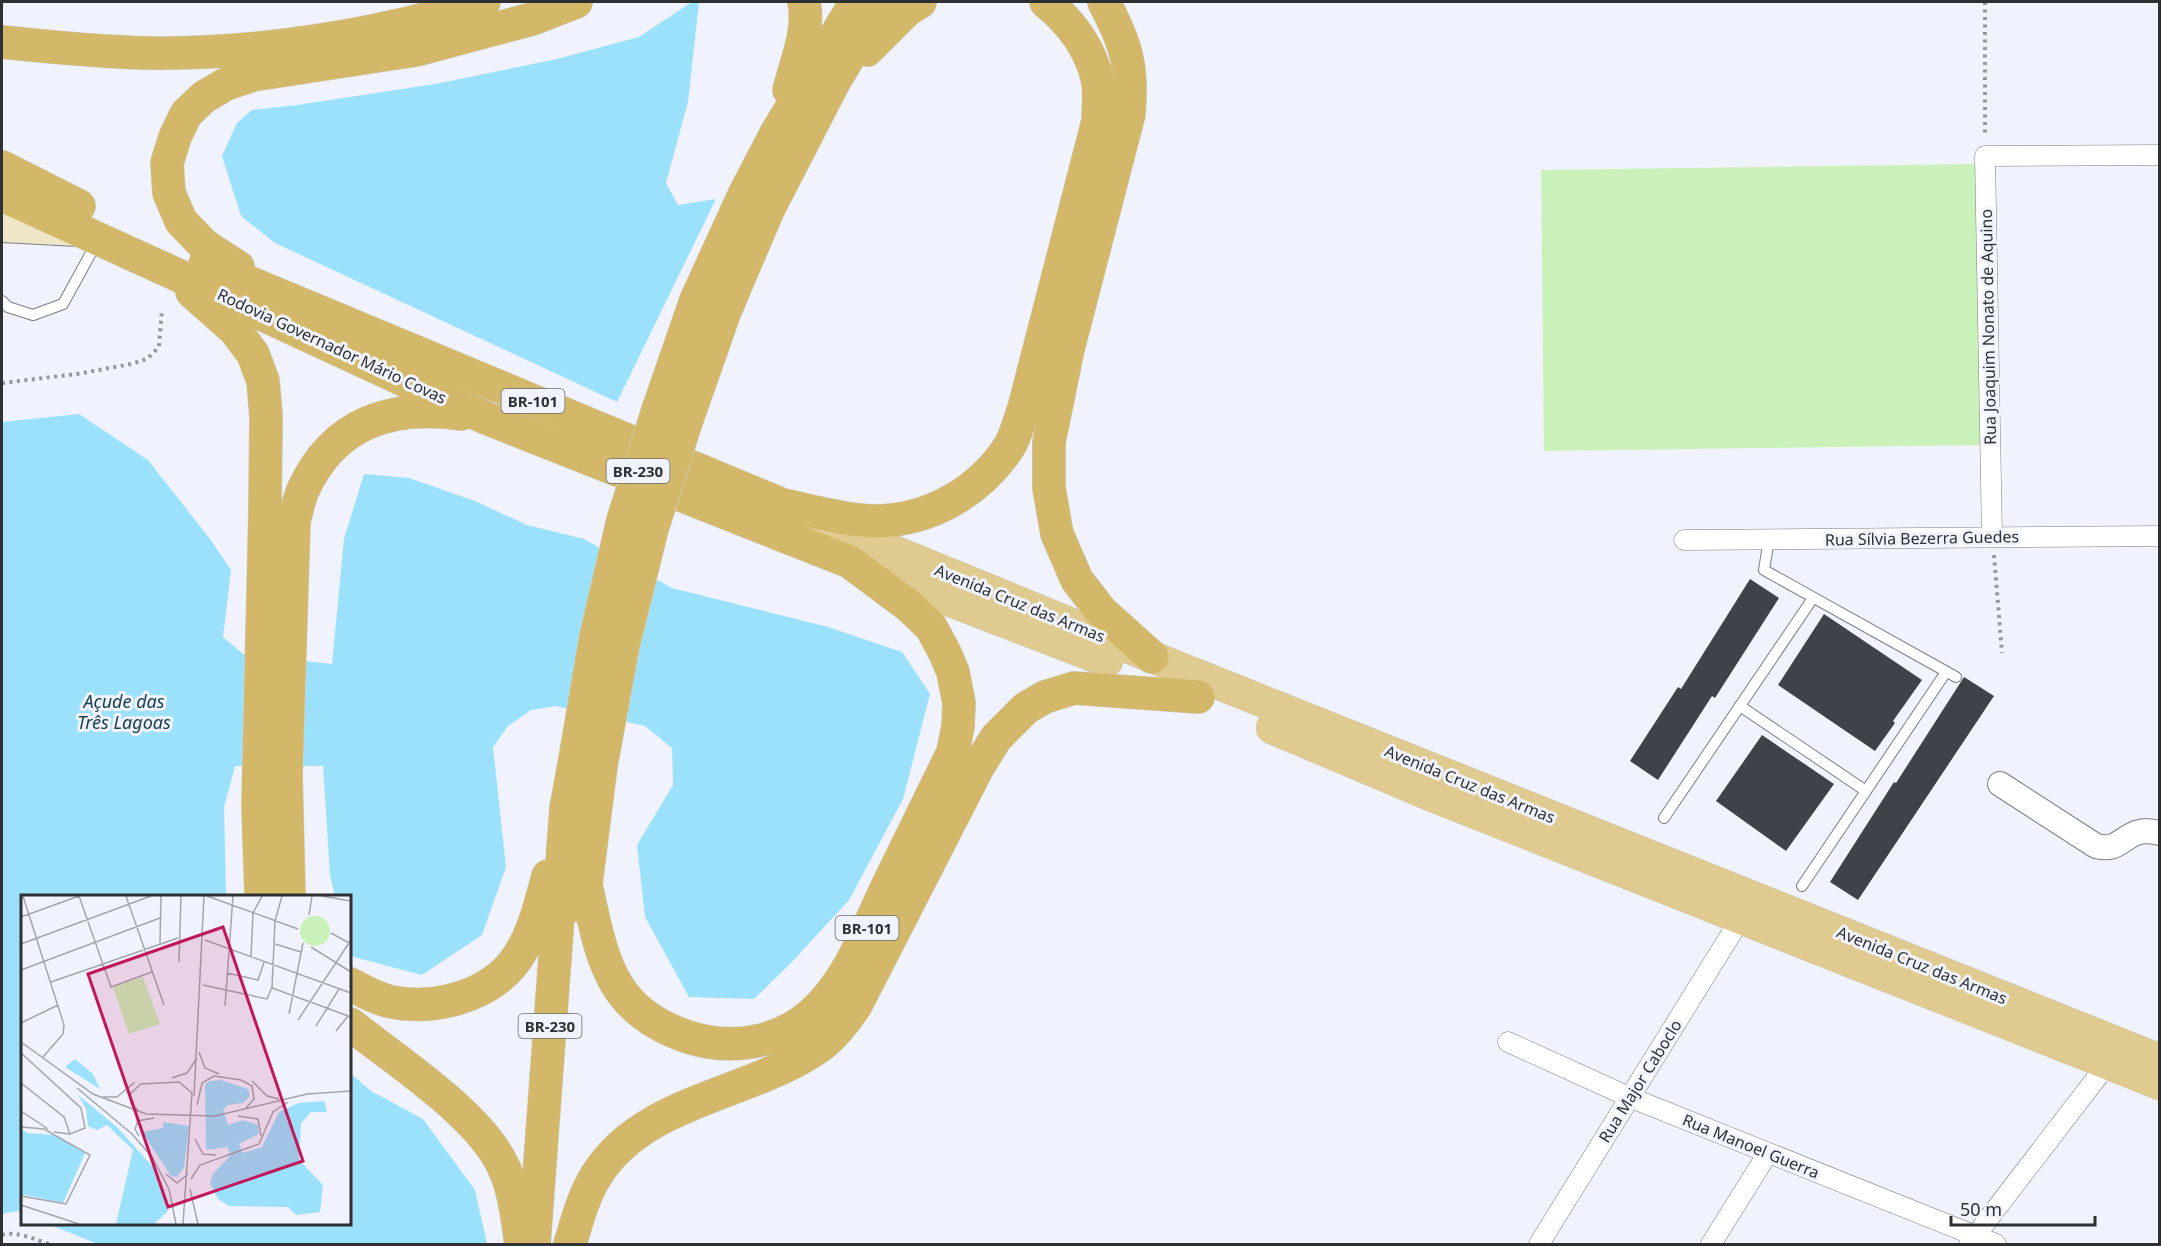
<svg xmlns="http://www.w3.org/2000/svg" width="2161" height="1246" font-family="'Noto Sans',sans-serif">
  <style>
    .green { fill: #caf1b9 }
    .water { fill: #9ce1fc }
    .building { fill: #3f4249 }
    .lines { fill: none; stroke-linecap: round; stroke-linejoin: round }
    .service-casing { stroke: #7a7d86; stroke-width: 12 }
    .minor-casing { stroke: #7a7d86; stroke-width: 21 }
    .tertiary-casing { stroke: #7a7d86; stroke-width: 26 }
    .secondary-casing { stroke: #7a7d86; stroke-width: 30 }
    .primary-casing { stroke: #d1d1d2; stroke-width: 33 }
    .trunk-casing { stroke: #d1d1d2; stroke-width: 34 }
    .path { stroke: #95979e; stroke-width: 4; stroke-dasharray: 3 4.5; stroke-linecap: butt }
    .service { stroke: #fff; stroke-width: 10 }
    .minor { stroke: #fff; stroke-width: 20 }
    .tertiary { stroke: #fff; stroke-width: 24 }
    .secondary { stroke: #efe5c7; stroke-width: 28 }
    .primary { stroke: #dfca8f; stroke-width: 32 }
    .trunk { stroke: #d4b86a; stroke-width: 33 }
    .trunk-bridge-casing { stroke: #d1d1d2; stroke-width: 34; stroke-linecap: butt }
    .trunk-bridge { stroke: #d4b86a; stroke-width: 33 }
    .labels { text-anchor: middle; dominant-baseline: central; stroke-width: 6; stroke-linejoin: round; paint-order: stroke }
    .shield { fill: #f0f3fd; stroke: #686a70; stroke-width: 1.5 }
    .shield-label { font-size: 15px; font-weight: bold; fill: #2e3033 }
    .street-label { font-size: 16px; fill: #2e3033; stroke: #f0f3fd }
    .water-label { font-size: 18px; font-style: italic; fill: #18414f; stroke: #f0f3fd }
    .inset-road { fill: none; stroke: #a2a5ac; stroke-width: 1.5 }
    .view { fill: #c2185b; fill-opacity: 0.15; stroke: #c2185b; stroke-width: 3 }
    .inset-edge { fill: none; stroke: #2e3033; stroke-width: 3 }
  </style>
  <rect width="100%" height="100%" fill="#f0f3fd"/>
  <polygon class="green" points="1978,164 1981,445 1544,451 1541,170"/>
  <g class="water">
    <polygon points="692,2 699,2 688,102 666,183 678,205 716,199 617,402 275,243 241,216 222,156 237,123 252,110 297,105 435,84 557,59 639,37"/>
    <polygon points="79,414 148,460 210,539 231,570 223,637 243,654 332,664 344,539 364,474 409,478 475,501 527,525 584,539 672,588 828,627 902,652 930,694 903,799 849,900 791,963 754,999 689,997 645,917 637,845 673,785 672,748 645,726 556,706 531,710 508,726 493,747 506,867 482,935 422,975 350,956 350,896 335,896 330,875 323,766 235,766 224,807 226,896 22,896 22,1213 17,1211 2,1214 2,422"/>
    <polygon points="350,1073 371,1091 423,1119 475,1190 487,1244 98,1244 48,1224 350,1224"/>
  </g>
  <g class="building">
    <polygon points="1750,579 1779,598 1715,698 1712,696 1658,780 1630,761 1678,687 1681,689"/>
    <polygon points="1824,614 1922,680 1893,721 1895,723 1875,751 1778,685"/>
    <polygon points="1964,677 1994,696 1858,900 1830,882 1894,782 1896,783"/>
    <polygon points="1762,735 1834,784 1786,851 1716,801"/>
  </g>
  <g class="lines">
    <defs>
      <g id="service">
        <polyline points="2,301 8,307 33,315 63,304 97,242"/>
        <polyline points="1769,539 1764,570 1956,677"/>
        <polyline points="1740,706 1866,791"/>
        <polyline points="1664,818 1813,598"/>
        <polyline points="1802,886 1946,672"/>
      </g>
      <g id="minor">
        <polyline points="1992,537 1985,156 2160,155"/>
        <polyline points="1684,540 2160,536"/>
        <polyline points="1508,1042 1629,1097 1996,1244"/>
        <polyline points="1539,1244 1741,918"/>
        <polyline points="1711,1244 1768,1153"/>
        <polyline points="1969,1244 2108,1063"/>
      </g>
      <path id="tertiary" d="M2000,784L2096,846C2117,851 2119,840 2136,833C2144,830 2151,831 2160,833"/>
      <polyline id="secondary" points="2,228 77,232"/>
      <g id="primary">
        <polyline points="820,521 1152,657 2160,1060"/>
        <polyline points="868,569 1107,661"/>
        <polyline points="1272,728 1433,796 2160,1084"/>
      </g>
      <g id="trunk">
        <path d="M1104,2C1126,44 1133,65 1129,114L1068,349L1049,442V488L1057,534L1077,580L1101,611L1152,657"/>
        <path d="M2,42C50,47 98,52 147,53C255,55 382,35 484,2"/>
        <polyline points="867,50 907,10 920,2"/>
        <path d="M789,90C796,62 810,31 804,2"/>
        <polyline points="2,167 79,206"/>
        <path d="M2,195L171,272L486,418L850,562L909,606L931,627L945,653L953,672L959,703L958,726L953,752C931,797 909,842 887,887C868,926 852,973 821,1005C787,1042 735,1052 688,1037C608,1010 602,957 586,885"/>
        <polyline points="744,195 778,130 856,2"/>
        <polyline points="768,210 835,80 882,2"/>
        <path d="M205,264L783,505C813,511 847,521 878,521C931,520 980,491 1009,447C1016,436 1019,421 1024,408L1098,121C1098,109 1100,95 1098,83C1092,50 1071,22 1046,2"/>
        <polyline points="238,267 204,245 181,221 169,193 167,163 175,137 186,114 204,97 226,84 253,75 416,50 532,19 576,2"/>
        <polyline points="192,292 235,330 253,354 263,381 266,416 265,509 258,805 261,896"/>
        <path d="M289,896L286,774L294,521C297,511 299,499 303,490C334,422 392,404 461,414"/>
        <polyline points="583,907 601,766"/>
        <path d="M350,984C363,991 377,999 392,1002C432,1010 483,998 511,966C532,941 540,906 548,876"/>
        <path d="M350,1024C395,1060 481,1115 504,1168C515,1192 517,1219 521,1244"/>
        <polyline points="534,1244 566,808 575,759"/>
        <path d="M570,1244C577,1221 583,1197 596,1176C643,1099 752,1095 820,1046C835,1035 846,1020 856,1005L978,767L996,738L1026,708L1045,697L1074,688L1198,697"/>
      </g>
    </defs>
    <use href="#service" class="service-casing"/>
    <use href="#minor" class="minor-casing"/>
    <use href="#tertiary" class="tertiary-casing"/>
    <use href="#secondary" class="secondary-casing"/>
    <use href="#primary" class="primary-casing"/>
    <use href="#trunk" class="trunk-casing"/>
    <g class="path">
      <polyline points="1985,2 1985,137"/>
      <polyline points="2,383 77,374 131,364 147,359 159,347 162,309"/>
      <polyline points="1994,555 2002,653"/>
      <path d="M2,1235C15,1230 36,1240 49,1244"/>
    </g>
    <use href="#service" class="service"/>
    <use href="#minor" class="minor"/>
    <use href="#tertiary" class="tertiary"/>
    <use href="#secondary" class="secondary"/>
    <use href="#primary" class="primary"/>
    <use href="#trunk" class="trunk"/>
    <defs>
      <g id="trunk-bridge">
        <polyline points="575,759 596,636 623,520 658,410 696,300 744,195"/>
        <polyline points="601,766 623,646 652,529 686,422 725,311 768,210"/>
      </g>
    </defs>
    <use href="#trunk-bridge" class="trunk-bridge-casing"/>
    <use href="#trunk-bridge" class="trunk-bridge"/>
  </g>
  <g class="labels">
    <g class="shield">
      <rect x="501.5" y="389" width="63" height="24" rx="4.5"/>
      <rect x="606.5" y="459" width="63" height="24" rx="4.5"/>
      <rect x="835.5" y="916" width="63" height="24" rx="4.5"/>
      <rect x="518.5" y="1014" width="63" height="24" rx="4.5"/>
    </g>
    <g class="shield-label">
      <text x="533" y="401">BR-101</text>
      <text x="638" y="471">BR-230</text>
      <text x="867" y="928">BR-101</text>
      <text x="550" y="1026">BR-230</text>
    </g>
    <g class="street-label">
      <text transform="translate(1988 327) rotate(-91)">Rua Joaquim Nonato de Aquino</text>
      <text transform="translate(332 346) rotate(25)">Rodovia Governador Mário Covas</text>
      <text transform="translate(1922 538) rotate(-1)">Rua Sílvia Bezerra Guedes</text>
      <text transform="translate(1020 603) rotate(22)">Avenida Cruz das Armas</text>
      <text transform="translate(1470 784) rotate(22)">Avenida Cruz das Armas</text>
      <text transform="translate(1922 965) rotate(22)">Avenida Cruz das Armas</text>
      <text transform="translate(1640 1081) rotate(-58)">Rua Major Caboclo</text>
      <text transform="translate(1751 1146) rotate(22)">Rua Manoel Guerra</text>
    </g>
    <g class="water-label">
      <text x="124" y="701">Açude das<tspan x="124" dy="21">Três Lagoas</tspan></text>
    </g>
  </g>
  <g transform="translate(21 895)">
    <rect width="330" height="330" fill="#f0f3fd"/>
    <path d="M279 36a15 15 0 1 1 30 0a15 15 0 1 1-30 0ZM122,82L139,129L108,139L92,92Z" fill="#caf1b9"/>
    <path d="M54,164L72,179L79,194L44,172ZM200,185L227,194L229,201L222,208L207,210L202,215L207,230L222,225L237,230L238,239L218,249L222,258L241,252L258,217L278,208L303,206L306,217H290L280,228L278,265L302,290L299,317L275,320L267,312L208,311L197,304L189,288L192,279L209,261L207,252L185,255L184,190L188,186ZM57,200L96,232L132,272L147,316L133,329H95L112,255L86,230L76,235L67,231L65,214ZM142,227L168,231L163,273L156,282L150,281L121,237L142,233ZM0,233L6,238L34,240L64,258L42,308L0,299Z" fill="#9ce1fc"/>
    <path class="inset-road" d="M2,1L43,130L42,139L22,162M58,1L90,92L131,77M105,1L143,110M186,1L277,34M261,1L254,26L251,93L330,122M300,1L330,6M288,20L291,1M0,22L58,1M310,38L328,48M184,45L330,98M139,48L140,1M0,49L130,1M254,49L280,57M290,52L330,77M230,62L232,18L241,1M158,67L160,1M0,75L139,23M206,78L237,85L243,67M30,87L157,43M182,90L246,104L251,92M204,111L212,1M268,119L282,48M277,125L330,45M0,128L37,110M295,131L318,94M315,136L327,121M0,147L72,199L125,219L194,221L286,199L330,196M178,157L184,173L198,179M0,158L60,213L64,233L49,239L33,237M151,183L166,178L176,163M231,186L246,201L258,204M0,188L43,222L49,239M56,193L111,239L131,262L148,294L155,329M173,201L183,1M82,202H96L114,187M176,210L181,188L193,181L220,185L231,191L233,204L224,214M117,215L110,209L109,199L120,189L158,187L171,198L162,329M0,216L27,234M217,221L237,224L240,241M0,232L23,234L69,260L45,309L0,301M118,241L114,234L117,226L133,223M174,244L182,259L195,260M145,279L156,288L167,279M170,284L179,270L238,249L252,217L267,207M169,294L177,329M0,310L58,329"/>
    <path class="view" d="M202,32L282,266L147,312L67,79Z"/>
    <rect width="330" height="330" class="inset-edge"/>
  </g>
  <rect width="2161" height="1246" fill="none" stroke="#2e3033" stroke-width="6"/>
  <path d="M1951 1216v9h144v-9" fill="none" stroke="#2e3033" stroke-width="3"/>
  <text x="1960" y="1216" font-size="18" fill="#2e3033" stroke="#f0f3fd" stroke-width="4.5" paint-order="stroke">50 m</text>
</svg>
